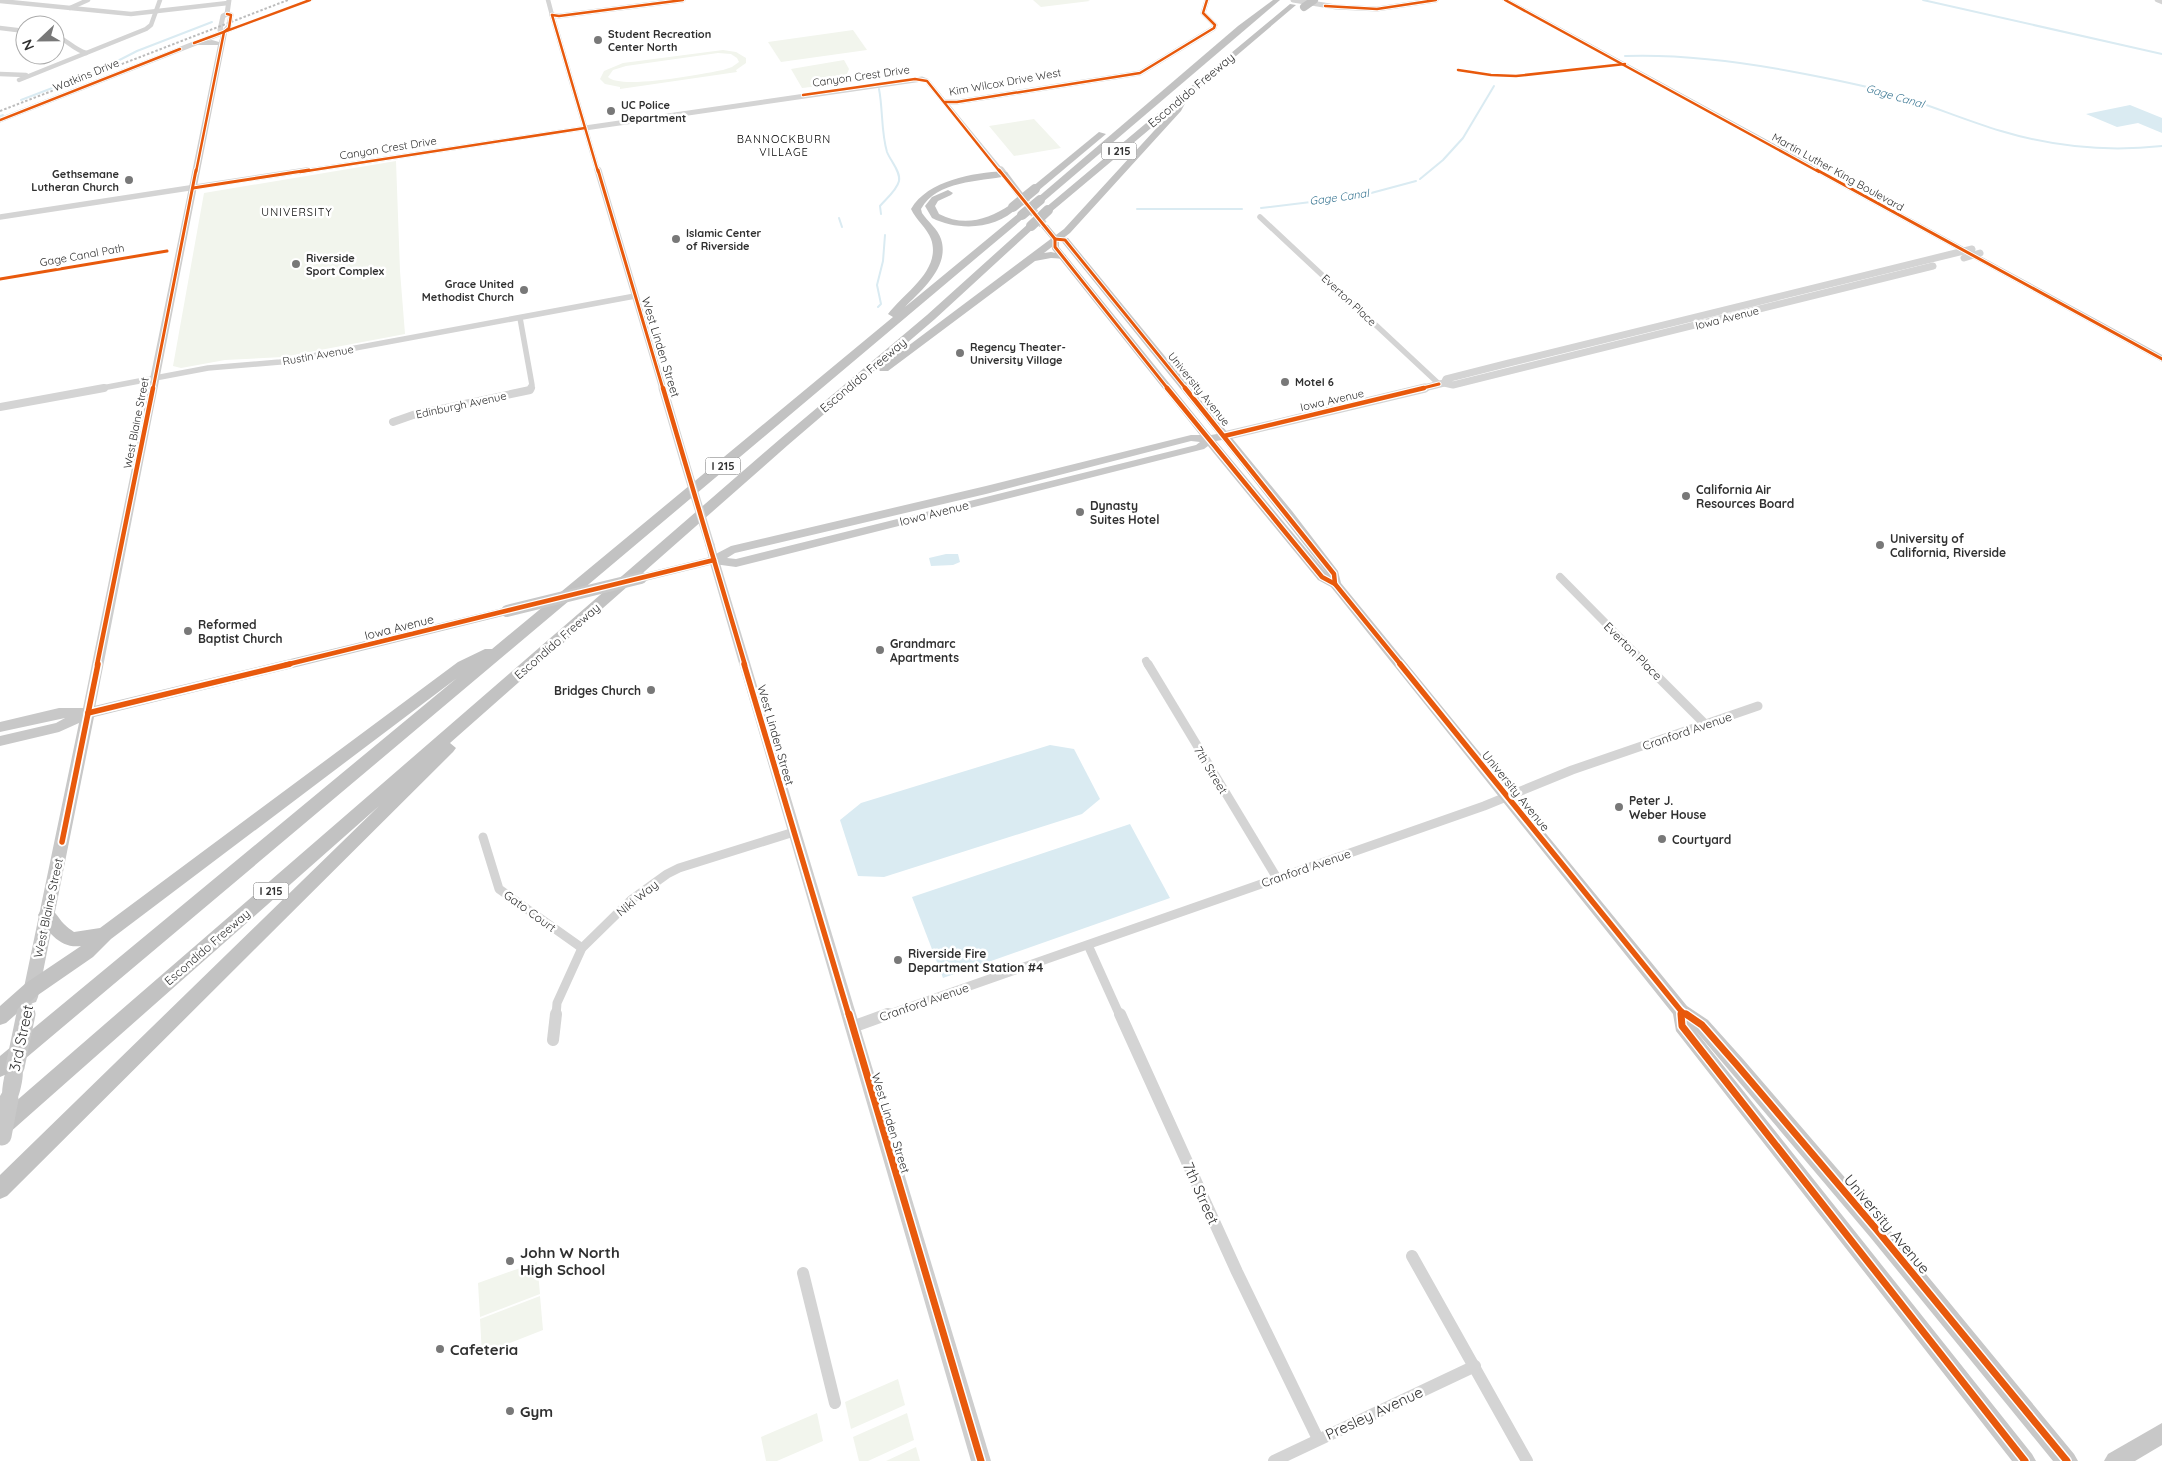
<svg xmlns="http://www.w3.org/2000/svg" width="2162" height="1461" font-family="Quicksand,sans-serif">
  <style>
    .green { fill: #f2f5ed; fill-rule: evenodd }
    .water { fill: #daebf2 }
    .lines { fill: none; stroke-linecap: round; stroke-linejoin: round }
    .stream { stroke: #daebf2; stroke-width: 2 }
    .primary-tunnel { stroke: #d6d6d6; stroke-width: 9; stroke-dasharray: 9 4.5; stroke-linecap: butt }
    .minor-far4 { stroke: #d4d4d4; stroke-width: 4.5 }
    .minor-far3 { stroke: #d4d4d4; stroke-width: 5.5 }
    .minor-far2 { stroke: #d4d4d4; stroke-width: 8 }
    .minor-far1 { stroke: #d4d4d4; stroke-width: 9 }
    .minor { stroke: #d4d4d4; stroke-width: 12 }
    .tertiary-far2 { stroke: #d4d4d4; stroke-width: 5 }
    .tertiary-far1 { stroke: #d4d4d4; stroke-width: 7 }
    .tertiary { stroke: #d4d4d4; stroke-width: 9 }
    .secondary { fill: #cecece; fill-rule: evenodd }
    .primary { fill: #c8c8c8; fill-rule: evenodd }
    .motorway { fill: #c2c2c2; fill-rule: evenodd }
    .rail { stroke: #bcbcbc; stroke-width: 2; stroke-dasharray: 2.5 2; stroke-linecap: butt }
    .tertiary-bridge { stroke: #d4d4d4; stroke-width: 9 }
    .primary-bridge-far2 { stroke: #c8c8c8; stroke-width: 12 }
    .primary-bridge-far1 { stroke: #c8c8c8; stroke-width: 15 }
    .primary-bridge { stroke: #c8c8c8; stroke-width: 19 }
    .motorway-bridge-far1 { stroke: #c2c2c2; stroke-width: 8 }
    .motorway-bridge { stroke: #c2c2c2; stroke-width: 10 }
    .cycleway-far4-casing { stroke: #fff; stroke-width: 4.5 }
    .cycleway-far3-casing { stroke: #fff; stroke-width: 5 }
    .cycleway-far2-casing { stroke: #fff; stroke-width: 7 }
    .cycleway-far1-casing { stroke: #fff; stroke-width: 9 }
    .cycleway-casing { stroke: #fff; stroke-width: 10 }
    .cycleway-far4 { stroke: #e8590c; stroke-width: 2.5 }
    .cycleway-far3 { stroke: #e8590c; stroke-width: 3 }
    .cycleway-far2 { stroke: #e8590c; stroke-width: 4.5 }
    .cycleway-far1 { stroke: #e8590c; stroke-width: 5.5 }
    .cycleway { stroke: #e8590c; stroke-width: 7 }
    .poi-dot { fill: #787878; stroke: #fff; stroke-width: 2 }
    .labels { text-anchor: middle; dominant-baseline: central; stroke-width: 5; stroke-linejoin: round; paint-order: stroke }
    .far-poi-label { font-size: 11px; font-weight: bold; fill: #303030; stroke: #fff; text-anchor: start }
    .far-street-label { font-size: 11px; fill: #303030; stroke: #fff }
    .far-water-label { font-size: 11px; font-style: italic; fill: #3c7894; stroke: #fff }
    .far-neighbourhood-label { font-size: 11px; letter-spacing: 1px; fill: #000; stroke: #fff }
    .shield { fill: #fff; stroke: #6e6e6e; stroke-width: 1 }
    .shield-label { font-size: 11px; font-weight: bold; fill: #303030 }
    .street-label { font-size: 12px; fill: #303030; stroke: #fff }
    .poi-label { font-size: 12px; font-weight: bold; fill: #303030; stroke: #fff; text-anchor: start }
    .near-street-label { font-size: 15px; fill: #303030; stroke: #fff }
    .near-poi-label { font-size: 15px; font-weight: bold; fill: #303030; stroke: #fff; text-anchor: start }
  </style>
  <rect width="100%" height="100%" fill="#fff"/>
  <g class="green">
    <polygon points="1033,0 1088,0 1090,1 1041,7"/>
    <polygon points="853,30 867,50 781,62 768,42"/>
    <path d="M723,50L736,52L746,58V63L736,70L737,72L620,89V87L605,84L600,79L604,71L623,63ZM718,53L731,54L737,58L739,62L732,67L723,70C703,74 620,90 608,77L613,70L626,66Z"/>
    <path d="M844,60L849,69C845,85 817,86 802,88L791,69Z"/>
    <polygon points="1034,119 1061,148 1014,156 989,126"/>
    <polygon points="396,161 400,271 405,334 283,357 225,360 181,368 173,366 204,193"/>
    <polygon points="537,1262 540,1294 480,1317 478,1283"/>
    <polygon points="540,1296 543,1330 482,1354 480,1319"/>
    <polygon points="898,1379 905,1405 851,1429 845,1402"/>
    <polygon points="817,1413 823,1441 777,1461 766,1461 761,1437"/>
    <polygon points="907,1413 914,1440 868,1461 859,1461 853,1437"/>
    <polygon points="916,1447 920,1461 886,1461"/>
  </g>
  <g class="water">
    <polygon points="2130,105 2162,118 2162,133 2138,123 2117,127 2086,114"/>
    <polygon points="946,554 958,554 960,562 953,565 931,566 929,558"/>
    <polygon points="1050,745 1074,749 1100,799 1082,814 884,877 858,876 840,820 861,803"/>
    <polygon points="1130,824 1170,898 943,978 912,897"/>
  </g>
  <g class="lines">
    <g class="stream">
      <polyline points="1923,0 2162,54"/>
      <path d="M1625,56C1686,54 1745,62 1805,74C1831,79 1857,84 1883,91C1923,102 1961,119 2001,131C2054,147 2107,152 2162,146"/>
      <path d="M879,89C883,109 881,132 887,152C890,160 901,172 899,181C897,190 886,199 880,206L881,214"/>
      <polyline points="21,100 102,69 137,51 212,22"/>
      <polyline points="0,116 3,115"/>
      <polyline points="1420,179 1443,160 1463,138 1494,86"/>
      <polyline points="1261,208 1360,196 1416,181"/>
      <polyline points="1137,209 1242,209"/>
      <polyline points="839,218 842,227"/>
      <polyline points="878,307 881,304 877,285 883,261 885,235"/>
    </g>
    <polyline class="primary-tunnel" points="1021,196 1045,227"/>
    <g class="minor-far4">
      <polyline points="548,0 552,15"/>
      <polyline points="2157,0 2162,2"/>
      <polyline points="0,1 131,14 228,3"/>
      <polyline points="70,8 88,0"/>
      <polyline points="0,28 25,31"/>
      <path d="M55,35C67,40 73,49 86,53"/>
      <polyline points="0,74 26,75"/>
      <polyline points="19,80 146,29 151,25 160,0"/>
      <polyline points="299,172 585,128"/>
    </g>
    <g class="minor-far3">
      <polyline points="0,217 307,170"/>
      <polyline points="1260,217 1439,384"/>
      <polyline points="520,318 532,385 530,389"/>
      <polyline points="97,389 208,368 280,362 635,296"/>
    </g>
    <g class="minor-far2">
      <polyline points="0,407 104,388"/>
      <polyline points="393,422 413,415 530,390 531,388"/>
      <polyline points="1560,577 1647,665"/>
      <polyline points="1146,661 1148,665"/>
    </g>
    <g class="minor-far1">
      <polyline points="1148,664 1277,878"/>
      <polyline points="1645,664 1705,724"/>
      <polyline points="483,837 499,889 582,948"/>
      <polyline points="1088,945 1120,1016"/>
      <polyline points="556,1016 557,1003 582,948 631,900 667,874 679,868 794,832"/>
      <polyline points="884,1016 1484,806 1572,770 1758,706"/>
    </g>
    <g class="minor">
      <polyline points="1120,1014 1237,1272 1318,1439"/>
      <polyline points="852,1027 888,1014"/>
      <polyline points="553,1040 556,1014"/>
      <polyline points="1412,1256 1527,1461"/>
      <polyline points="803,1273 835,1403"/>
      <polyline points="1274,1461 1475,1366"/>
    </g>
    <g class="tertiary-far2">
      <polyline points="1293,0 1336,7 1377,9 1436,0"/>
      <polyline points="552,15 598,172"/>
      <polyline points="552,15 559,16 683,0"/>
      <polyline points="224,32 220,30 223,16 227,14 229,0"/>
      <polyline points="945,102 957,102 1140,73 1214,28 1215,25 1203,13 1207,0"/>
      <polyline points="0,120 224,32 229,26 231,15 227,14"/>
      <polyline points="585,128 922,79 927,81 1002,172"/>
    </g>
    <g class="tertiary-far1">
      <polyline points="598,170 663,389"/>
      <polyline points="1001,170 1004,174"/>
      <polyline points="1964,258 1980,253"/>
      <polyline points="1444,383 1453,385 1933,266"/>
      <polyline points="1420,389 1444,383 1446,379 1509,363 1972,249"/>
    </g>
    <g class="tertiary">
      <polyline points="663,388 685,463"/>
      <polyline points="1224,436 1425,388"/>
      <polyline points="710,545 714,560"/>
    </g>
    <g class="secondary">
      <polygon points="305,0 313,0 227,33 94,713 92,716 84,716 82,713 218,45 194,45 191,43 212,40 219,42 222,31"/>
      <polygon points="714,556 719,560 991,1461 971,1461 709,560"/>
    </g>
    <g class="primary">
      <polygon points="1502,0 1510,0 2162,355 2162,362"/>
      <polygon points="1001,172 1007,172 1025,196 1024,198 1018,198 1000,174"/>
      <path d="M1045,224L1048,225L1058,237L1068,238L1292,511L1338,571L1341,583L1687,1006L1708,1020L1743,1059L1884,1223L2074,1454L2078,1461H2053L1870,1237L1695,1030L2032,1454L2036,1461H2012L1676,1031L1673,1014L1331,587L1318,580L1208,446L1204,449L736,567L714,564L641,582L637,581L635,578L637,575L710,557L731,546L986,486L1191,435H1200L1052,249L1051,239L1041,227ZM1059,242H1062L1217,434L1211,435L1059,247ZM1222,440L1328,575L1216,441ZM1191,441L1200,442L1196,445L736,559L727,558L735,553L986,494Z"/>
      <polygon points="507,607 511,608 513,611 511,614 94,717 38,997 36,1002 30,1004 24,1002 22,997 79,723 59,732 0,746 0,736 56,723 65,718 0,732 0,722 59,708 86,708"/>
      <path d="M15,1059L21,1061C26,1072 20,1094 15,1105L9,1107L3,1105C0,1094 4,1073 9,1061Z"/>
      <polygon points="2162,1423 2162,1445 2135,1461 2104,1461 2108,1454"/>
    </g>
    <g class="motorway">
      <polygon points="1273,0 1280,0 1043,202 1037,202 1037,198 1238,26"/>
      <polygon points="1290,4 1296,5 1189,96 1181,111 1070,233 1044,253 1051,252 1066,255 1066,259 1051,258 1035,261 888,371 880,371 878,369 880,367 1064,229 1175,108 1051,212 1045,212 1045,208 1182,93 1185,88 1189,88"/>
      <polygon points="1099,132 1106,134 1038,191 1032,191 1032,187"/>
      <path d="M1004,171L1008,174L1007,176C979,182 937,180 921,209L922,213C928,222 938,229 941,239C950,266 922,290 905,307L1019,213H1025V217L7,1074L0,1077V1056L457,678L111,939L93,957L38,995L6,1023L0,1025V1006L26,983L81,946C61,949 47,932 38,915L41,910C54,905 56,916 64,924C67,927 71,930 74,932L100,928L458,662L485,649H492L893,317L888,314C904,293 942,270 931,239C927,228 916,220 911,209C928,180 973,173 1004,171Z"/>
      <path d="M948,190L953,193L951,195L938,201L935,206L939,214C964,227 987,220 1010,205L1013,204L1018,207C996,230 958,231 932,218L925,206L932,197Z"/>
      <polygon points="1031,223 1034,224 1034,228 935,319 788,445 450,743 456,748 453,752 7,1196 0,1199 0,1175 379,806 8,1134 1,1136 0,1115 780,439 927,315 1028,224"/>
    </g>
    <polyline class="rail" points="0,111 288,0"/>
    <polyline class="tertiary-bridge" points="685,463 710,545"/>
    <polyline class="primary-bridge-far2" points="507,611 641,578"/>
    <polyline class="primary-bridge-far1" points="26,1016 27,1009"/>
    <g class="primary-bridge">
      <polyline points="15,1067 26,1014"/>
      <polyline points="2,1136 9,1099"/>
    </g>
    <polyline class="motorway-bridge-far1" points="1304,7 1314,0"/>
    <g class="motorway-bridge">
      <polyline points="1013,207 1035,189"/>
      <polyline points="1022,215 1040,200"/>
      <polyline points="1031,226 1048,210"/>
    </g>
    <defs>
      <g id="cycleway-far4">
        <polyline points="1505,0 1819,172"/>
        <polyline points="1325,6 1377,9 1436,0"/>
        <polyline points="552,15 598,172"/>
        <polyline points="552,15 559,16 683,0"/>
        <polyline points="194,43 310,0"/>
        <polyline points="1458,70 1491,75 1516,76 1625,64"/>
        <polyline points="803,95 915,79 927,81 1000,172"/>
        <polyline points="945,102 957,102 1140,73 1214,28 1215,25 1203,13 1207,0"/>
        <polyline points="0,120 180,49"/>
        <polyline points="196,172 224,32 229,28 231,15 227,14"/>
        <polyline points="300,172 585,128"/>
      </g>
      <g id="cycleway-far3">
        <polyline points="598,170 663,389"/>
        <polyline points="999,170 1055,239 1055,247 1168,389"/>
        <polyline points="1817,170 2162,359"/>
        <polyline points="193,188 309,170"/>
        <polyline points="1055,239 1065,240 1186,389"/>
        <polyline points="0,279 167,251"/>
        <polyline points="153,389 196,170"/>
        <polyline points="1419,389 1439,384"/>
      </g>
      <g id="cycleway-far2">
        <polyline points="663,388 745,665"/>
        <polyline points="1167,388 1322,577 1335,584 1401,665"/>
        <polyline points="1185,388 1334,574 1335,584"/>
        <polyline points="1224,436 1424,388"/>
        <polyline points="97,665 153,388"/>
        <polyline points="285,665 714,560"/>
      </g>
      <g id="cycleway-far1">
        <polyline points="744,664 849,1016"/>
        <polyline points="1400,664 1681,1011 1688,1016"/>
        <polyline points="88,713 290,664"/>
        <polyline points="62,842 98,664"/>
        <polyline points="1681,1011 1681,1016"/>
      </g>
      <g id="cycleway">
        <polyline points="849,1014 981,1461"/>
        <polyline points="1681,1014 1682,1026 2025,1461"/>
        <polyline points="1686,1014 1702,1025 1737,1065 1877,1230 2067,1461"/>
      </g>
    </defs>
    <use href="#cycleway-far4" class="cycleway-far4-casing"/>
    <use href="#cycleway-far3" class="cycleway-far3-casing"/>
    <use href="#cycleway-far2" class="cycleway-far2-casing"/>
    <use href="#cycleway-far1" class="cycleway-far1-casing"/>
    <use href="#cycleway" class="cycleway-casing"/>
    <use href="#cycleway-far4" class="cycleway-far4"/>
    <use href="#cycleway-far3" class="cycleway-far3"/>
    <use href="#cycleway-far2" class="cycleway-far2"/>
    <use href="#cycleway-far1" class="cycleway-far1"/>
    <use href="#cycleway" class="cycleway"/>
  </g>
  <g class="poi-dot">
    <circle cx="598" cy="40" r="5"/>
    <circle cx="611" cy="111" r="5"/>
    <circle cx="129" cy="180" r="5"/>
    <circle cx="676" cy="239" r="5"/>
    <circle cx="296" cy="264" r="5"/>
    <circle cx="524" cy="290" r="5"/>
    <circle cx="960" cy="353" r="5"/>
    <circle cx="1285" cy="382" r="5"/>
    <circle cx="1686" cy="496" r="5"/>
    <circle cx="1080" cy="512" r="5"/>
    <circle cx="1880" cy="545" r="5"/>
    <circle cx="188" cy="631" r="5"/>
    <circle cx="880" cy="650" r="5"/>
    <circle cx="651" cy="690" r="5"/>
    <circle cx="1619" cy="807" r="5"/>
    <circle cx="1662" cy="839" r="5"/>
    <circle cx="898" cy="960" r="5"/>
    <circle cx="510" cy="1261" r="5"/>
    <circle cx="440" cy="1349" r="5"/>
    <circle cx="510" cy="1411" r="5"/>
  </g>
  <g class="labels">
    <g class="far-poi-label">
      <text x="608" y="34">Student Recreation<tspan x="608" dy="13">Center North</tspan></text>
      <text x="621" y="105">UC Police<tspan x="621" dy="13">Department</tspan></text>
      <text x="119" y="174" text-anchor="end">Gethsemane<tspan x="119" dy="13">Lutheran Church</tspan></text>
      <text x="686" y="233">Islamic Center<tspan x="686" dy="13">of Riverside</tspan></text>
      <text x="306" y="258">Riverside<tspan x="306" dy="13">Sport Complex</tspan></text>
      <text x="514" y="284" text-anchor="end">Grace United<tspan x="514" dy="13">Methodist Church</tspan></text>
      <text x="970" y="347">Regency Theater-<tspan x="970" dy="13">University Village</tspan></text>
      <text x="1295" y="382">Motel 6</text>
    </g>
    <g class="far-street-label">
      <text transform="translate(86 75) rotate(-22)">Watkins Drive</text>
      <text transform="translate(861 76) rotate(-8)">Canyon Crest Drive</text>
      <text transform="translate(1005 82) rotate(-10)">Kim Wilcox Drive West</text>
      <text transform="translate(388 148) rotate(-9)">Canyon Crest Drive</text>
      <text transform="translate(1838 172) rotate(29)">Martin Luther King Boulevard</text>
      <text transform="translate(82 255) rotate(-10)">Gage Canal Path</text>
      <text transform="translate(1349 300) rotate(43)">Everton Place</text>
      <text transform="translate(1727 318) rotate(-14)">Iowa Avenue</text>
      <text transform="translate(318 355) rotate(-10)">Rustin Avenue</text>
      <text transform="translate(1199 389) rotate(51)">University Avenue</text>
      <text transform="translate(1332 400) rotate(-13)">Iowa Avenue</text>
      <text transform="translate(461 405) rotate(-12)">Edinburgh Avenue</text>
      <text transform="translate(136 423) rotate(-79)">West Blaine Street</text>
    </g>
    <g class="far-water-label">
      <text transform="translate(1895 96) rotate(16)">Gage Canal</text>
      <text transform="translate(1339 197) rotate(-8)">Gage Canal</text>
    </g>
    <g class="far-neighbourhood-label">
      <text x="784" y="139">BANNOCKBURN<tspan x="784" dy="13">VILLAGE</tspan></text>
      <text x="297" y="212">UNIVERSITY</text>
    </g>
    <g class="shield">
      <rect x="1101.5" y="142.5" width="35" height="17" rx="4"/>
      <rect x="705.5" y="457.5" width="35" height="17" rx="4"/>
      <rect x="253.5" y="882.5" width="35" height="17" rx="4"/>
    </g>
    <g class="shield-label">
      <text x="1119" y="151">I 215</text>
      <text x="723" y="466">I 215</text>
      <text x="271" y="891">I 215</text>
    </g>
    <g class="street-label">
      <text transform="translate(1191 90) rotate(-40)">Escondido Freeway</text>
      <text transform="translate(661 347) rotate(73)">West Linden Street</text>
      <text transform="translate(863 375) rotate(-40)">Escondido Freeway</text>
      <text transform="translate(934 513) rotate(-14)">Iowa Avenue</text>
      <text transform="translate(399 627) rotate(-14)">Iowa Avenue</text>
      <text transform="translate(557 641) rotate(-41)">Escondido Freeway</text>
      <text transform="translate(1633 651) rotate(45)">Everton Place</text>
      <text transform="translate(1687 731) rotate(-19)">Cranford Avenue</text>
      <text transform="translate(776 735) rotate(74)">West Linden Street</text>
      <text transform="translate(1211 770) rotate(59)">7th Street</text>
      <text transform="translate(1516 791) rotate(51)">University Avenue</text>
      <text transform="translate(1306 868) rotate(-19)">Cranford Avenue</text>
      <text transform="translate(637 898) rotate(-39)">Niki Way</text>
      <text transform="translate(48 908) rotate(-78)">West Blaine Street</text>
      <text transform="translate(530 911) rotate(36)">Gato Court</text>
      <text transform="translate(207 947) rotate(-41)">Escondido Freeway</text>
      <text transform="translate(924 1002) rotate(-19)">Cranford Avenue</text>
      <text transform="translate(891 1123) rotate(73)">West Linden Street</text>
    </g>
    <g class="poi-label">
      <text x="1696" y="489">California Air<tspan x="1696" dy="14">Resources Board</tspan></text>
      <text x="1090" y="505">Dynasty<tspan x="1090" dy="14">Suites Hotel</tspan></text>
      <text x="1890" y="538">University of<tspan x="1890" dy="14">California, Riverside</tspan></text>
      <text x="198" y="624">Reformed<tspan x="198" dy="14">Baptist Church</tspan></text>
      <text x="890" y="643">Grandmarc<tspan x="890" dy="14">Apartments</tspan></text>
      <text x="641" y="690" text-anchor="end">Bridges Church</text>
      <text x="1629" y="800">Peter J.<tspan x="1629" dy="14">Weber House</tspan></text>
      <text x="1672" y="839">Courtyard</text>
      <text x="908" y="953">Riverside Fire<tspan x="908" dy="14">Department Station #4</tspan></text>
    </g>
    <g class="near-street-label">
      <text transform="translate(21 1038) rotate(-78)">3rd Street</text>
      <text transform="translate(1201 1193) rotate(66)">7th Street</text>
      <text transform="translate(1887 1224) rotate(50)">University Avenue</text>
      <text transform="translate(1374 1413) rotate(-25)">Presley Avenue</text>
    </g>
    <g class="near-poi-label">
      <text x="520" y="1252">John W North<tspan x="520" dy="17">High School</tspan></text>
      <text x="450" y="1349">Cafeteria</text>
      <text x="520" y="1411">Gym</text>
    </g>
  </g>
  <g transform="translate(40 40) rotate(248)"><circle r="24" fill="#ffffff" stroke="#acacac"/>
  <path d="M0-4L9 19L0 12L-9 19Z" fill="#787878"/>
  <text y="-8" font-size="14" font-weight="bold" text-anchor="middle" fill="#303030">N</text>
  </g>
</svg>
